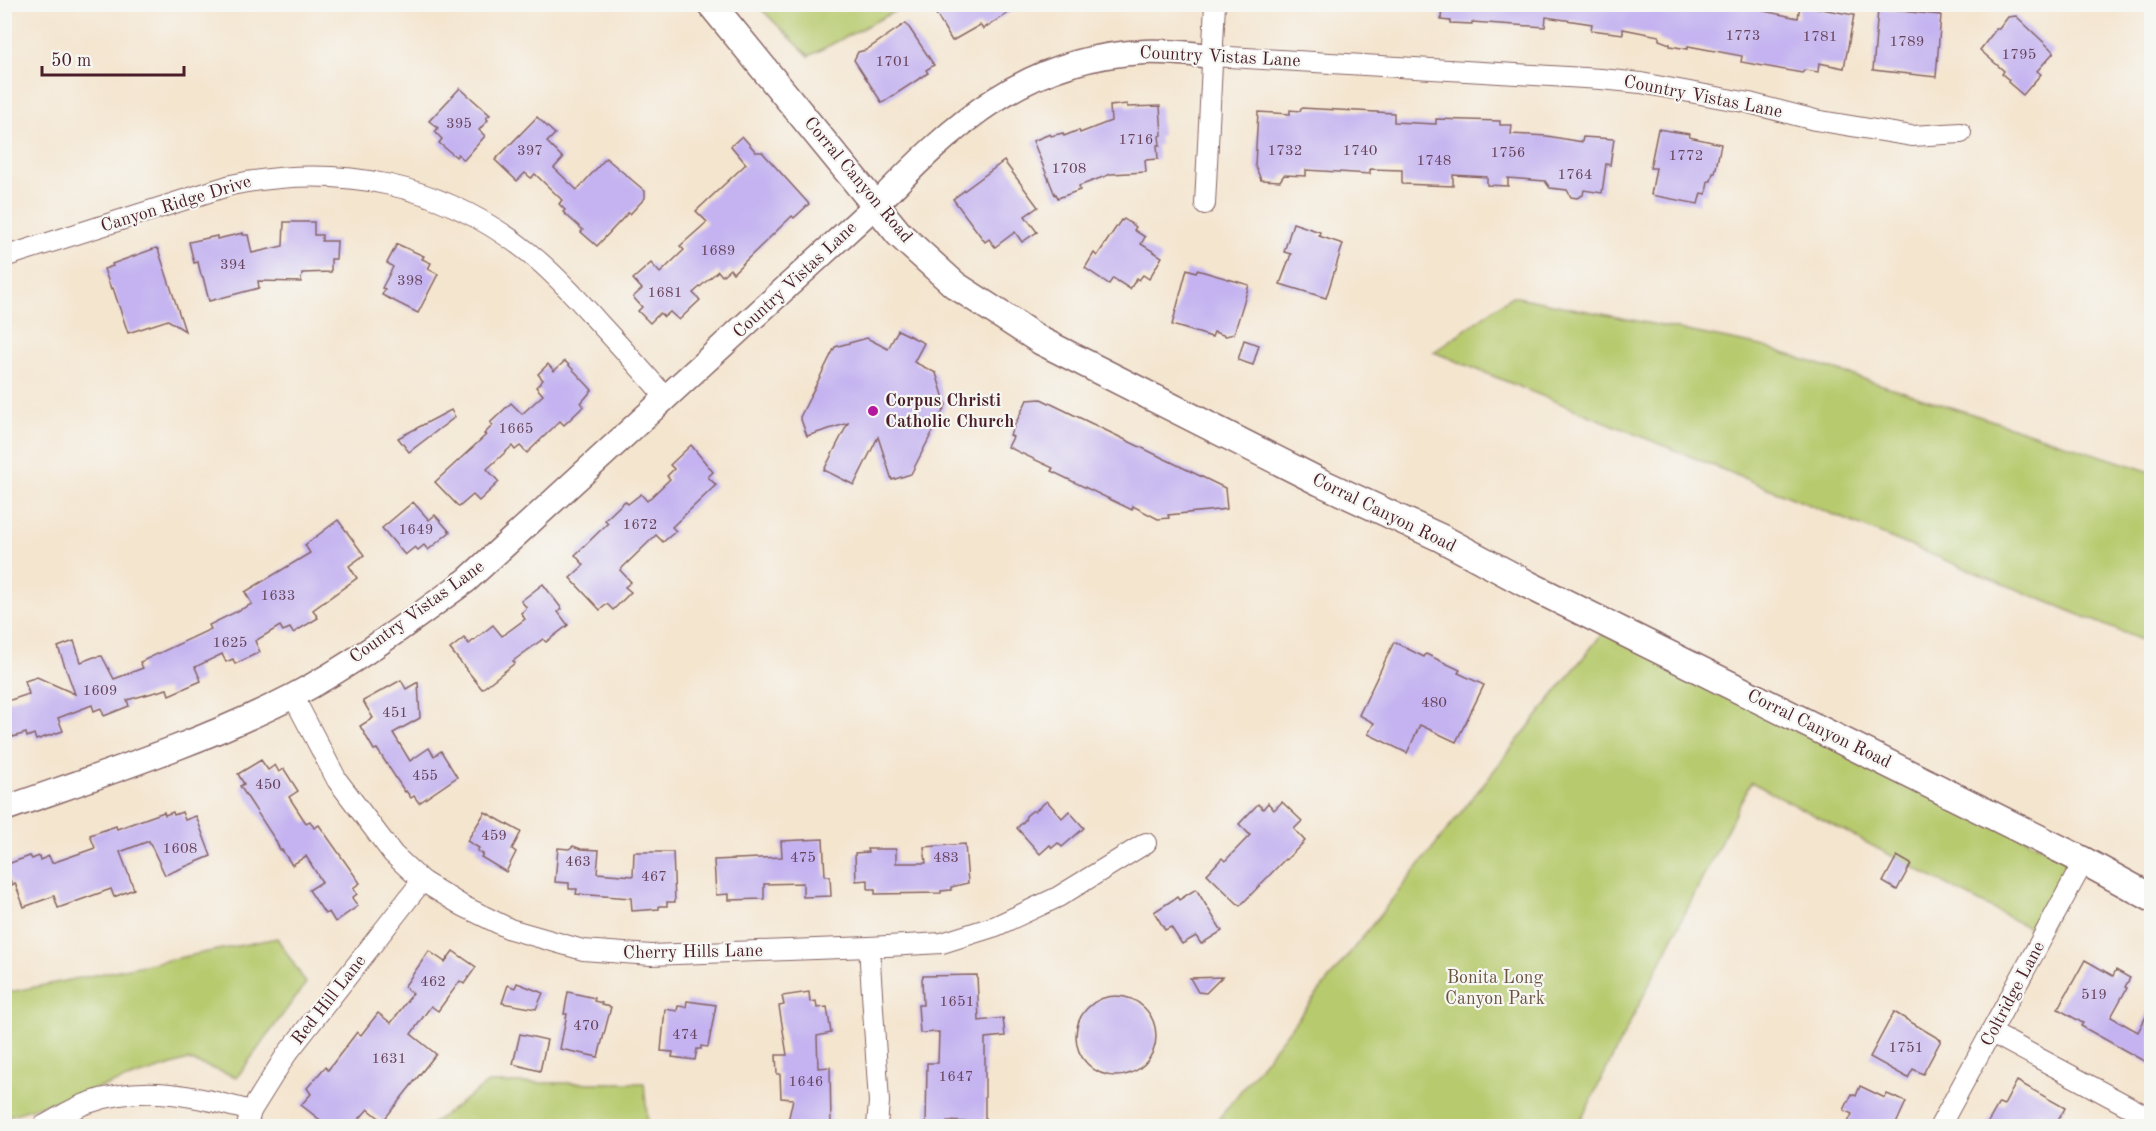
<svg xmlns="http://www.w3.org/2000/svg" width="2156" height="1131" font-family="'Old Standard TT',serif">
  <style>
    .green { fill: #b7ca6e; stroke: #80744c; stroke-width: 1.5 }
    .building { fill: #c4b3f0 }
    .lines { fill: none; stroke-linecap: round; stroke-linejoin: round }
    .minor-casing { stroke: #866464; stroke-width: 22 }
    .tertiary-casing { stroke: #866464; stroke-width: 27 }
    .secondary-casing { stroke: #866464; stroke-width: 30 }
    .minor { stroke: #fff; stroke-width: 20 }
    .tertiary { stroke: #fff; stroke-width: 24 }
    .secondary { stroke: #fff; stroke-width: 27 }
    .poi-dot { fill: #b5179e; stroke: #f6f6f2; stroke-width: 2 }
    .labels { text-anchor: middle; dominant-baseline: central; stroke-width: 4.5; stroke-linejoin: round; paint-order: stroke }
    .number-label { font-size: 15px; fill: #68445c }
    .street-label { font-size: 18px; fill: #4a1f2b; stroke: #f6f6f2 }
    .poi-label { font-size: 18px; font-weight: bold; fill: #4a1f2b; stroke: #f6f6f2; text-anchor: start }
    .park-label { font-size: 18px; fill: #6b523f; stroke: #f6f6f2 }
  </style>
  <rect width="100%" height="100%" fill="#f6f6f2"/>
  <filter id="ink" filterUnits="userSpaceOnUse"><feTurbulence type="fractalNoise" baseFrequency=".0167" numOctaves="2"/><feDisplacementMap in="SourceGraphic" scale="12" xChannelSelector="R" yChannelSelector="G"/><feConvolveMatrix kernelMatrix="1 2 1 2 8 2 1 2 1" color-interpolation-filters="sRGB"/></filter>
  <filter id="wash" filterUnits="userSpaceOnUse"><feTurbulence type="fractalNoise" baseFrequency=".008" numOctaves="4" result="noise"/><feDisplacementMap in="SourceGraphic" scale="24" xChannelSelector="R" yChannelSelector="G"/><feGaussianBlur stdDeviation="1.35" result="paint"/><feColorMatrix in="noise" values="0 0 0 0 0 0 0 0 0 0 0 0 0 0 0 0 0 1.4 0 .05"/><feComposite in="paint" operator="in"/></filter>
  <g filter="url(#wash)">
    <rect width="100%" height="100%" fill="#f4e5cf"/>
    <g class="green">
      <polygon points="757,5 907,5 809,56"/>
      <polygon points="1512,296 1762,346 2151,472 2151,644 1434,352"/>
      <polygon points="1609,625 2081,867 2044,936 1751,782 1578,1126 1213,1126"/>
      <polygon points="277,938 306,983 237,1077 188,1060 5,1117 5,993"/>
      <polygon points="488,1083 644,1083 648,1126 429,1126"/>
    </g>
    <g id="blocks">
      <g class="building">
        <polygon points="930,4 1023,4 983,29 980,25 952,41"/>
        <polygon points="1442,4 1622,4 1639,7 1639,4 1764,4 1763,11 1798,18 1800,5 1854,15 1844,68 1819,63 1818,72 1805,70 1802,73 1741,62 1742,56 1688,46 1688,49 1670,46 1670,44 1659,40 1659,36 1623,29 1623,34 1591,30 1592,24 1546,17 1545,27 1472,22 1472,24 1450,23 1450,21 1441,20"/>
        <polygon points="1878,9 1941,15 1936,77 1873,70"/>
        <polygon points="2016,16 2054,52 2037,71 2041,74 2023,95 2008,82 2009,80 2002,74 2004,71 1980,50 1996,29 1999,29 2008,17"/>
        <polygon points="906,23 934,65 926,70 928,73 882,103 854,60 858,52 866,50"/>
        <polygon points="460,88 490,115 486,118 488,120 479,130 485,136 464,160 458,154 456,157 439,143 442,139 435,132 438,128 429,121"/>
        <polygon points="1127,104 1127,107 1160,106 1162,135 1159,136 1160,145 1157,145 1158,159 1145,160 1146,172 1111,174 1079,186 1080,190 1058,198 1056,194 1055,195 1033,141 1050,134 1051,136 1063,133 1064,136 1079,130 1080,133 1111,121 1110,106"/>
        <polygon points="1301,108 1394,113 1394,122 1436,124 1436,119 1500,121 1500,125 1512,125 1511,134 1547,136 1582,142 1583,137 1614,139 1610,165 1606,164 1602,193 1584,190 1583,195 1577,198 1571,197 1567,190 1550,188 1545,181 1508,178 1508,186 1487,185 1487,177 1453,175 1453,186 1402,184 1402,170 1370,169 1370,174 1306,170 1306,176 1284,175 1280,181 1261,180 1255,165 1258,112 1290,114 1290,110 1300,111"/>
        <polygon points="537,117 555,134 547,142 563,158 554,168 577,190 606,158 645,191 645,198 630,214 628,213 597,246 581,232 583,230 563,212 565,210 559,204 562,200 535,174 531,178 525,173 517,181 495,160"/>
        <polygon points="1658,129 1690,134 1689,137 1721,144 1715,173 1713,173 1711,181 1708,181 1706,194 1701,193 1698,204 1651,195 1656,168 1650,168"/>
        <polygon points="742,136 756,152 762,152 809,204 794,218 792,216 733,273 730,269 722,276 718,271 693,293 700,300 679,320 670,312 664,317 660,313 650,323 638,311 642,307 633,297 642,289 633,279 651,263 660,273 684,250 680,246 707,222 696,211 746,164 731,146"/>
        <polygon points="1004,161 1038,207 1025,216 1037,232 1022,242 1015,232 995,247 989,239 985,242 953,199"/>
        <polygon points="1124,219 1136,227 1134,230 1145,237 1141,244 1162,257 1149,279 1143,275 1139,280 1137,278 1130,289 1113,278 1109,284 1085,268 1094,253 1097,256 1121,220 1122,221"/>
        <polygon points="284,222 314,222 314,235 322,235 322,241 337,241 336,259 331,259 331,272 302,273 301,282 258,281 259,288 209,301 203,277 201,275 198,262 194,263 189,242 217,236 217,239 243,233 243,235 248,235 252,253 283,246"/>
        <polygon points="1293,223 1320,232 1319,236 1343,244 1326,298 1280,284 1291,254 1284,252"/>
        <polygon points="397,244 424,256 422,259 431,263 428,269 438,274 418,313 382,295 385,289 382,288 393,267 387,263"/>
        <polygon points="156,248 158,249 185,331 168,320 128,333 113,288 111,289 104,269 113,266 112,264"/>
        <polygon points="1187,269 1196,272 1197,270 1249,285 1234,334 1226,336 1214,332 1212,337 1172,325"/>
        <polygon points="898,330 924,343 914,362 936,373 946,405 911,474 892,480 878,437 854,485 824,470 848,423 807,436 800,417 835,347 867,338 888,349"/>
        <polygon points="1244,340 1259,345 1253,365 1238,360"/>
        <polygon points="565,361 592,390 581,403 584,406 564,425 560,421 527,453 520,446 515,450 512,446 487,469 499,482 479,501 473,495 459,507 435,482 486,435 484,434 493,425 490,423 511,403 522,414 543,395 536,387 543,380 538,374 548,364 554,371"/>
        <polygon points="1041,399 1225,488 1227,509 1168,515 1169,518 1158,519 1133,506 1132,510 1051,471 1053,468 1008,447 1013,437 1010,435 1027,400"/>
        <polygon points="451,410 455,417 409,452 398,438"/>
        <polygon points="691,445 713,472 708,477 716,485 672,527 676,531 663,542 656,535 620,570 631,582 625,587 631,592 613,610 607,604 600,610 570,578 584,565 575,555 608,523 605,520 625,501 628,504 641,494 647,501 670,479 667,476 674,469 670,465"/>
        <polygon points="413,502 429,520 435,515 450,532 428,550 424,545 418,550 415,547 405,555 382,528"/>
        <polygon points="338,520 364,555 349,566 357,578 313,610 318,618 293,633 290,628 283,631 280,626 255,641 260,652 235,664 233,659 226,662 222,654 195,667 201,681 169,695 167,689 127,700 129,706 104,716 101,708 94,711 92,705 58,718 63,731 36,740 34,734 27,737 26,733 13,737 4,713 4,702 29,694 25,681 37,677 75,694 58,647 74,641 81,662 94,657 102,656 114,679 143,668 140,662 211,629 209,625 252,604 245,592 310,553 305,545"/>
        <polygon points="543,584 562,609 558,612 568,625 546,642 543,639 513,661 515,663 482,689 450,649 464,638 469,644 493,625 502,636 525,619 521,613 526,609 526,607 521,601"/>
        <polygon points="1394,642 1424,657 1426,654 1460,670 1458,673 1484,685 1456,742 1420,725 1407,753 1368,734 1374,723 1359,715"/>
        <polygon points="401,680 406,689 418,682 420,718 393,733 410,761 429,748 434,756 441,751 457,777 419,803 414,796 411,798 406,791 405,792 377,749 374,750 360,726 373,718 363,701"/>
        <polygon points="261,760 268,770 275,765 279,772 284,769 298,791 289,797 306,823 310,821 314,828 319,825 360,883 353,888 357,894 352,898 358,906 335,922 329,912 325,914 309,890 322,882 306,856 292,865 282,850 280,850 276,841 240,786 244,784 238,774"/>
        <polygon points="1047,801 1062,818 1069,811 1084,828 1062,847 1058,843 1052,848 1050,845 1040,854 1017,828 1025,820 1026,816 1032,811 1035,811"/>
        <polygon points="1282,802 1302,821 1294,829 1305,841 1286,860 1285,859 1240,906 1207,874 1222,858 1225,861 1250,835 1239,824 1258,804 1263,809 1268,803 1274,810"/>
        <polygon points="164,812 165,815 173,812 174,815 182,812 185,820 196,816 211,856 165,875 149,841 120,852 134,889 114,897 111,889 58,908 54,896 24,907 15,883 12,885 5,865 30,856 32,859 39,856 40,860 49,856 52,863 95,848 90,835 116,826 117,829"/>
        <polygon points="485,812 521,832 512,849 516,852 506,872 481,857 483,854 477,851 479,848 467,841"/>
        <polygon points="823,839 825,876 830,876 831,896 803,897 803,883 764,884 764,899 729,900 729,894 716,895 714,860 782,857 781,841"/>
        <polygon points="965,844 968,883 951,887 951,890 941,891 941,893 875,894 875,889 868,889 868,880 856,881 855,853 868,852 867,849 896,849 896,863 926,863 924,847"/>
        <polygon points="573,846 581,849 599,850 597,873 633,876 634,852 673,852 675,902 667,902 667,906 659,906 659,909 632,911 631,898 576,894 577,889 569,889 569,883 555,882 558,848 569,849"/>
        <polygon points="1897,856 1911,864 1897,890 1883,882"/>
        <polygon points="1196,889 1222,931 1201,944 1196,936 1182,944 1171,927 1165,930 1154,912 1177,897 1179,900"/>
        <polygon points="429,951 445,962 453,951 476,967 464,984 460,981 438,1011 431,1006 411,1034 436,1054 383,1121 368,1109 353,1126 328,1126 301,1105 311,1094 307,1088 325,1067 328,1070 357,1032 361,1035 378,1013 391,1023 413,993 404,987"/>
        <polygon points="2085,960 2113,976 2116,970 2130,978 2125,987 2127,988 2111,1017 2138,1032 2151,1007 2151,1065 2081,1026 2083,1023 2058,1009"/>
        <polygon points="977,975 979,1021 1003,1018 1005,1036 985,1038 985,1123 947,1121 947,1126 926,1126 927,1063 938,1063 939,1032 920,1033 918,1005 923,1005 922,979 923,976"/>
        <polygon points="1222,977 1206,993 1198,992 1190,978"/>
        <polygon points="517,983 543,993 536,1009 502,1003 508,985 515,988"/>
        <polygon points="568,992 595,998 594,1001 602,1003 601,1005 611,1007 598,1057 560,1049 567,1014 564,1014"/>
        <polygon points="809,992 810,1002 816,1001 817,1008 827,1007 831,1033 817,1036 818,1068 830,1067 831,1126 787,1126 793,1099 781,1098 780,1074 777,1074 776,1055 787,1055 779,1006 784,1005 782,996"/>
        <circle cx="1116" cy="1036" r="40"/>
        <polygon points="687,1001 716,1005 708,1047 701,1046 701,1049 697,1049 695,1060 672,1057 673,1052 661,1051 665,1009 677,1011 678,1006 686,1007"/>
        <polygon points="1894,1012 1941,1040 1923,1074 1913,1069 1908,1078 1870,1057"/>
        <polygon points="520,1034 547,1040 540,1071 513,1064"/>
        <polygon points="2017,1081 2065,1108 2055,1126 1986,1126 1999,1103 2004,1105"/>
        <polygon points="1860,1086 1885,1098 1887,1094 1906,1102 1895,1126 1846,1126 1852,1114 1844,1110 1852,1094 1856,1096"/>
      </g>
    </g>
  </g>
  <g filter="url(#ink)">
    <use href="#blocks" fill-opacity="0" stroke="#866464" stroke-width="1.5"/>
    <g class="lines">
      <defs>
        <g id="minor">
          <polyline points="1213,56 1601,79 1641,83 1749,103 1815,120 1912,136 1961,133"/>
          <polyline points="1205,204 1215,4"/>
          <path d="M4,257L231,185C339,163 441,183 528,252C554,273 577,298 599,323C622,348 644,372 666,398"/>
          <polyline points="293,696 337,780 393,854 422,881 463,906 510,929 583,950 651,955 869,947 942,943 996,926 1058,897 1146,843"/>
          <polyline points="869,947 879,1102 877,1126"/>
          <polyline points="1992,1033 2152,1119"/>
          <path d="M43,1126C57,1119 72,1108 88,1103C145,1083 194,1096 251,1111"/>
          <polyline points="247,1126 251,1111 286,1055 422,881"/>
          <polyline points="1940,1126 2084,861"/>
        </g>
        <path id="tertiary" d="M4,809C100,775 202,743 293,696C354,664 411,621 467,580L876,205C955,123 1025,57 1145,52C1168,51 1191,54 1213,56"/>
        <polyline id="secondary" points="711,4 899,234 955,285 1041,341 1320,482 1441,538 1529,585 2084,861 2152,898"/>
      </defs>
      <use href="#minor" class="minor-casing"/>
      <use href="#tertiary" class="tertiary-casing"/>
      <use href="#secondary" class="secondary-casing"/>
      <use href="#minor" class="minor"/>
      <use href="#tertiary" class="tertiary"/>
      <use href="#secondary" class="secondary"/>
    </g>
  </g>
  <circle class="poi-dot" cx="873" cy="411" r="6"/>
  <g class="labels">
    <g class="number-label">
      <text x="1743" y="36">1773</text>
      <text x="1820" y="37">1781</text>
      <text x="1907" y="42">1789</text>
      <text x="2019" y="55">1795</text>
      <text x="893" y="62">1701</text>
      <text x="459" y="124">395</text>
      <text x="1136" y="140">1716</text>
      <text x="530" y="151">397</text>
      <text x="1285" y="151">1732</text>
      <text x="1360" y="151">1740</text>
      <text x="1508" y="153">1756</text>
      <text x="1686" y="156">1772</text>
      <text x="1434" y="161">1748</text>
      <text x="1069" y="169">1708</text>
      <text x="1575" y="175">1764</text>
      <text x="718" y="251">1689</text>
      <text x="233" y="265">394</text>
      <text x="410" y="281">398</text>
      <text x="665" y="293">1681</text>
      <text x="516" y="429">1665</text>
      <text x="640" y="525">1672</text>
      <text x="416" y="530">1649</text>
      <text x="278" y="596">1633</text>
      <text x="230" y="643">1625</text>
      <text x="100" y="691">1609</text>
      <text x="1434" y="703">480</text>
      <text x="395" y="713">451</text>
      <text x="425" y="776">455</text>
      <text x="268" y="785">450</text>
      <text x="494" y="836">459</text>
      <text x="180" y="849">1608</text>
      <text x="803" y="858">475</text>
      <text x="946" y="858">483</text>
      <text x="578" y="862">463</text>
      <text x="654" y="877">467</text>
      <text x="433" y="982">462</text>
      <text x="2094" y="995">519</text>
      <text x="957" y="1002">1651</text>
      <text x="586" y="1026">470</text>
      <text x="685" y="1035">474</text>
      <text x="1906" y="1048">1751</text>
      <text x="389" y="1059">1631</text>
      <text x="956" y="1077">1647</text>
      <text x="806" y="1082">1646</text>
    </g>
    <g class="street-label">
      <text transform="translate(1220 57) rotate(3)">Country Vistas Lane</text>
      <text transform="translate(1703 97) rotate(11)">Country Vistas Lane</text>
      <text transform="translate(858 180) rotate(50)">Corral Canyon Road</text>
      <text transform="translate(176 204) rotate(-17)">Canyon Ridge Drive</text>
      <text transform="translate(795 280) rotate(-43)">Country Vistas Lane</text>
      <text transform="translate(1384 513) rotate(26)">Corral Canyon Road</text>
      <text transform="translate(417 612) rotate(-36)">Country Vistas Lane</text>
      <text transform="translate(1819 729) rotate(26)">Corral Canyon Road</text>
      <text transform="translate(693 952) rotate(-1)">Cherry Hills Lane</text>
      <text transform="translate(2013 994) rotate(-62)">Coltridge Lane</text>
      <text transform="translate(329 1000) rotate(-52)">Red Hill Lane</text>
    </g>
    <g class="poi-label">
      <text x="885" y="401">Corpus Christi<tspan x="885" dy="21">Catholic Church</tspan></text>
    </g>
    <g class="park-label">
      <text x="1495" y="978">Bonita Long<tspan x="1495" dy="21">Canyon Park</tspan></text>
    </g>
  </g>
  <rect width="2156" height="1131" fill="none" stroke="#f6f6f2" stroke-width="24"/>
  <path d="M42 66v9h142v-9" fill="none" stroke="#4a1f2b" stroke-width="3"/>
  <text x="51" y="66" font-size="18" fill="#4a1f2b" stroke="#f6f6f2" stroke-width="4.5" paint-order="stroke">50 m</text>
</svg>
